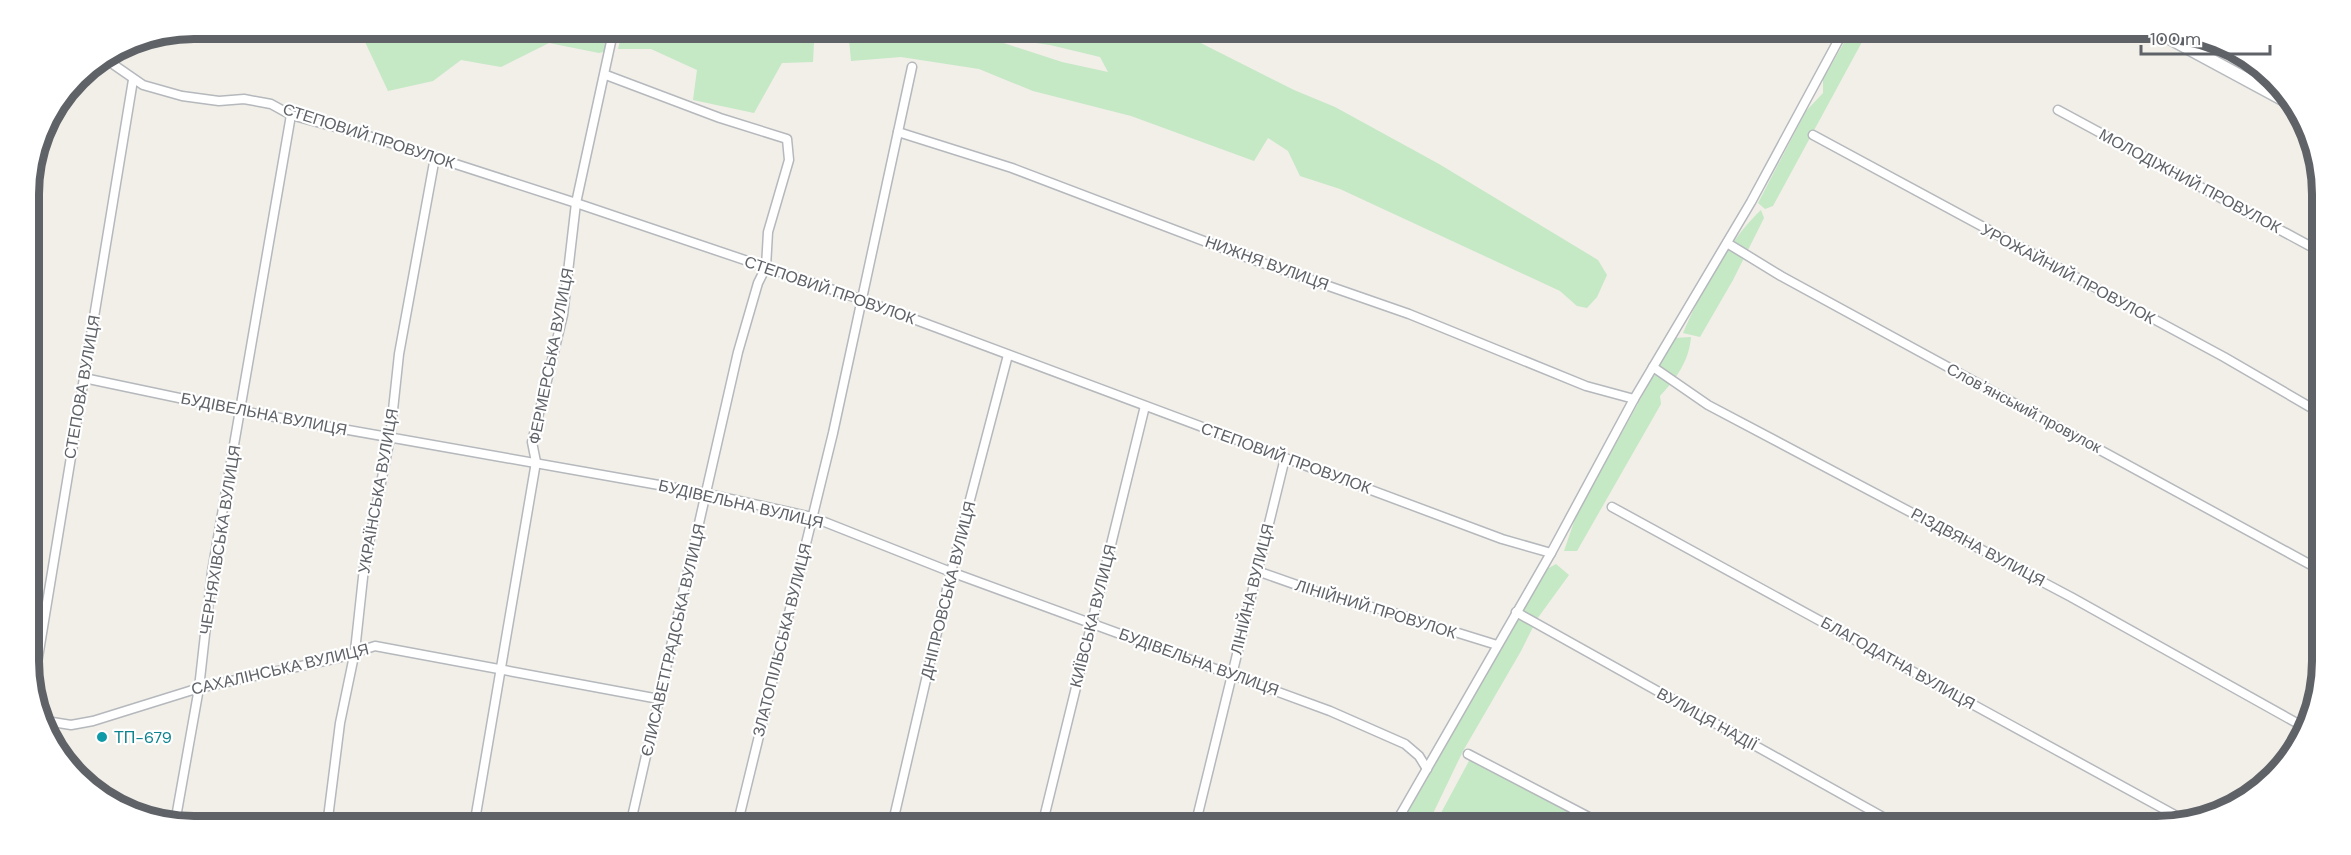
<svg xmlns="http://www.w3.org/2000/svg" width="2351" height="855" font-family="'DM Sans',sans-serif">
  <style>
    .green { fill: #c5e8c5 }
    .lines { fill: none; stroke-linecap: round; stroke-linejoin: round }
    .street-casing { stroke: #b5b8bc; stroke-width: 11 }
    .secondary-casing { stroke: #b6babf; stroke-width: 15 }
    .street { stroke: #fff; stroke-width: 8 }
    .secondary { stroke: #fff; stroke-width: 12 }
    .culture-dot { fill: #0f9aa8; stroke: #fff; stroke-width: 2 }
    .labels { text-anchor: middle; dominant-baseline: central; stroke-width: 4.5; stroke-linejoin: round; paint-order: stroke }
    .street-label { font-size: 16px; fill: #5f6368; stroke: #fff }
    .culture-label { font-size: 16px; fill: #0d838f; stroke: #fff; text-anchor: start }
    .rim { fill: none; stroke: #5f6368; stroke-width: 8 }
  </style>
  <rect width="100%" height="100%" fill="#f1efe8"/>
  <g class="green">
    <polygon points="927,28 979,35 1062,62 1108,72 1100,57 1050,45 1006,39 1006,32 981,29 1173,29 1294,90 1335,107 1439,164 1598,260 1607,275 1597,297 1587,308 1577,306 1560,291 1340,189 1300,176 1288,151 1268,138 1254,161 1131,116 1033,91 979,69 901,57 851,61 848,29"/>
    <polygon points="359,29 609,29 609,33 601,33 608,51 599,53 549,43 501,67 461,60 433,81 388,91"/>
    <polygon points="623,29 623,28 818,29 814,41 813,62 782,63 754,113 693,100 697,70 651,49 618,49"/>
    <polygon points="1852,29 1869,29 1773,206 1765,209 1758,203 1806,111 1823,93 1823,79"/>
    <path d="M1761,210L1764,218L1733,280L1700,337L1683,333C1700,293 1729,240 1761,210Z"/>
    <path d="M1691,337C1689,361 1676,379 1660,396L1661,404L1577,551H1564L1576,516L1674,338Z"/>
    <polygon points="1556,564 1569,575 1537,619 1521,651 1463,751 1427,826 1400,826 1547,569"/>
    <polygon points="1470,759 1595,826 1434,826"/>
  </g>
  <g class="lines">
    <defs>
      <g id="street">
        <polyline points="104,58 143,85 182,96 219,101 244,99 271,104 291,115 372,137 576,203 860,299 1502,539 1551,553"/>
        <polyline points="606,75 720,118 787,139 789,160 768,232 766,267 758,283 738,352 630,826"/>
        <polyline points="2058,110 2321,252"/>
        <polyline points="898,132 1012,168 1251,259 1409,314 1586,386 1634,399"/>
        <polyline points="1813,135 2224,357 2322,414"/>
        <polyline points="1727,243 1781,276 2322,571"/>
        <polyline points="1653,367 1708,405 2071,597 2304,727"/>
        <polyline points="84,378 241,411 704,493 812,517 951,572 1330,711 1405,744 1419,756 1427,769"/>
        <polyline points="1612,507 2184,820"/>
        <polyline points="1257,571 1331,597 1384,610 1497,645"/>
        <polyline points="1516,612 1899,826"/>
        <polyline points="32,694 133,80"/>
        <polyline points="46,721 71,725 93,721 199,688 338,658 375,646 659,699"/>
        <polyline points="1468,754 1606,826"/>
        <polyline points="175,823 199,688 212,572 291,115"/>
        <polyline points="327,826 340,723 355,651 364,568 390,438 399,354 435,157"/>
        <polyline points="474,826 536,462 532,442 563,315 576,203 614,28"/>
        <polyline points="737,826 833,433 912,67"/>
        <polyline points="892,826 951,572 1008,355"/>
        <polyline points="1042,826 1145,406"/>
        <polyline points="1195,826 1285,458"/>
        <polyline points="1394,826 1551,553 1634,399 1751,202 1845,28"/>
      </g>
      <polyline id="secondary" points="2151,28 2290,103"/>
    </defs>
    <use href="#street" class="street-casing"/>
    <use href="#secondary" class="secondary-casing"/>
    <use href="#street" class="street"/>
    <use href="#secondary" class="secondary"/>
  </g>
  <circle class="culture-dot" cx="102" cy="737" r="6"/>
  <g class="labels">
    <g class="street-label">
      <text transform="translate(369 136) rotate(18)">СТЕПОВИЙ ПРОВУЛОК</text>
      <text transform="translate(2190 181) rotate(28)">МОЛОДІЖНИЙ ПРОВУЛОК</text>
      <text transform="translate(1267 263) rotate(20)">НИЖНЯ ВУЛИЦЯ</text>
      <text transform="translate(2068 274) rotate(28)">УРОЖАЙНИЙ ПРОВУЛОК</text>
      <text transform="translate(830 290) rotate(19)">СТЕПОВИЙ ПРОВУЛОК</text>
      <text transform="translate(551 356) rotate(-79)">ФЕРМЕРСЬКА ВУЛИЦЯ</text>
      <text transform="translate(82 387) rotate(-80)">СТЕПОВА ВУЛИЦЯ</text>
      <text transform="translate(2024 408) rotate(28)">Словʼянський провулок</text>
      <text transform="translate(264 414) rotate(11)">БУДІВЕЛЬНА ВУЛИЦЯ</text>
      <text transform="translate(1286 458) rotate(20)">СТЕПОВИЙ ПРОВУЛОК</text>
      <text transform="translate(378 491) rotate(-80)">УКРАЇНСЬКА ВУЛИЦЯ</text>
      <text transform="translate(741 504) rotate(13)">БУДІВЕЛЬНА ВУЛИЦЯ</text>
      <text transform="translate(220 540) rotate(-81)">ЧЕРНЯХІВСЬКА ВУЛИЦЯ</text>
      <text transform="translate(1978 547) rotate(28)">РІЗДВЯНА ВУЛИЦЯ</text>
      <text transform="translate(1252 589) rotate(-76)">ЛІНІЙНА ВУЛИЦЯ</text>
      <text transform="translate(948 590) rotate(-76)">ДНІПРОВСЬКА ВУЛИЦЯ</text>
      <text transform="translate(1376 609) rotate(17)">ЛІНІЙНИЙ ПРОВУЛОК</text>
      <text transform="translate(1093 616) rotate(-76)">КИЇВСЬКА ВУЛИЦЯ</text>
      <text transform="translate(673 640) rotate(-77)">ЄЛИСАВЕТГРАДСЬКА ВУЛИЦЯ</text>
      <text transform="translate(782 640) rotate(-76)">ЗЛАТОПІЛЬСЬКА ВУЛИЦЯ</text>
      <text transform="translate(1199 662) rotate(20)">БУДІВЕЛЬНА ВУЛИЦЯ</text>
      <text transform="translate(1898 663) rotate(29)">БЛАГОДАТНА ВУЛИЦЯ</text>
      <text transform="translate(280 669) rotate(-13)">САХАЛІНСЬКА ВУЛИЦЯ</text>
      <text transform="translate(1707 719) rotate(29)">ВУЛИЦЯ НАДІЇ</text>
    </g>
    <g class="culture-label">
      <text x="114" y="737">ТП-679</text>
    </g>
  </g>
  <path d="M0 0H2351V855H0ZM194 39H2157A155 155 0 0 1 2312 194V661A155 155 0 0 1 2157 816H194A155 155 0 0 1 39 661V194A155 155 0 0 1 194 39Z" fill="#fff" fill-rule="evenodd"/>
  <path class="rim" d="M194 39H2157A155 155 0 0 1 2312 194V661A155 155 0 0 1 2157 816H194A155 155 0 0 1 39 661V194A155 155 0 0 1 194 39Z"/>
  <path d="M2141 45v9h129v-9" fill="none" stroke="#5f6368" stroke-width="3"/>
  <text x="2150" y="45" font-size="18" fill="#5f6368" stroke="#ffffff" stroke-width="4.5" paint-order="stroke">100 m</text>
</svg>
